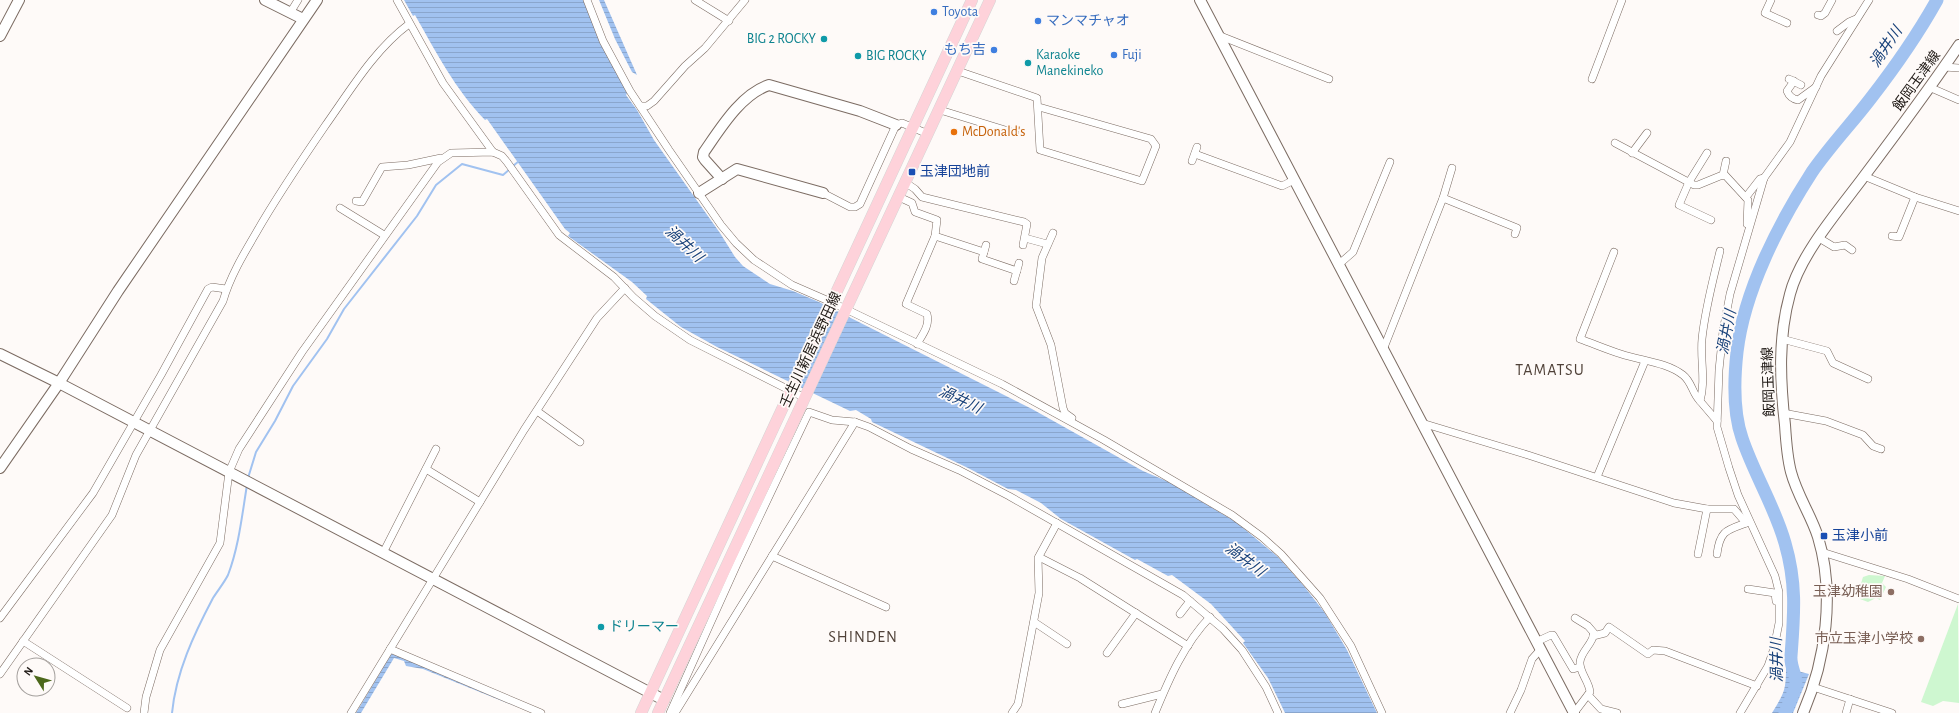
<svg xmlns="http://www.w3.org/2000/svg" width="1959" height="713" font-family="'Alegreya Sans','Noto Sans JP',sans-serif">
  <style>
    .garden { fill: #cef7d0 }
    .water { fill: url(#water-rules) }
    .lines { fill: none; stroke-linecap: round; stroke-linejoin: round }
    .stream { stroke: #a1c2f0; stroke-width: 2 }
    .river { stroke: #a1c2f0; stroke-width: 13 }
    .street-casing { stroke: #7c6c63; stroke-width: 8 }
    .secondary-casing { stroke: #7c6c63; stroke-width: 12 }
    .primary-casing { stroke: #d6d5d5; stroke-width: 12 }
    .street { stroke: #fff; stroke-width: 7 }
    .secondary { stroke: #fff; stroke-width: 10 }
    .primary { stroke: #fed2da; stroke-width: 11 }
    .shop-dot { fill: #3f7fe0; stroke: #fefaf8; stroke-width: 1.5 }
    .culture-dot { fill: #0f9aa8; stroke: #fefaf8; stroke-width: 1.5 }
    .food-dot { fill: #e8710a; stroke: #fefaf8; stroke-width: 1.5 }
    .transit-dot { fill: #1a4fb4; stroke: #fefaf8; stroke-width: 1.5 }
    .education-dot { fill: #8d6e63; stroke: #fefaf8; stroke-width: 1.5 }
    .labels { text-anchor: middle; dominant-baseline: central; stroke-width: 3.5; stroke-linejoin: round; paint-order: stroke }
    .shop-label { font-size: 14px; fill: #366cbe; stroke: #fefaf8; text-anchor: start }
    .culture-label { font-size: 14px; fill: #0d838f; stroke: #fefaf8; text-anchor: start }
    .street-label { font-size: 14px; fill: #1e1814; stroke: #fefaf8 }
    .food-label { font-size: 14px; fill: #c56008; stroke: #fefaf8; text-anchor: start }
    .transit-label { font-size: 14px; fill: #164399; stroke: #fefaf8; text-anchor: start }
    .education-label { font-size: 14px; fill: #785e54; stroke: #fefaf8; text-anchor: end }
    .water-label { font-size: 15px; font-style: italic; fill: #19427a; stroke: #fefaf8 }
    .quarter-label { font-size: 16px; letter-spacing: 1px; fill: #504239; stroke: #fefaf8 }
  </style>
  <defs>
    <pattern id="water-rules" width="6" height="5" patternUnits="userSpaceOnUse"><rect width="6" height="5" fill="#a1c2f0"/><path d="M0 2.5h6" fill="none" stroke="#8aa6cd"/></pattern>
  </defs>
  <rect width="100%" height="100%" fill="#fefaf8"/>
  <g class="garden">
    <polygon points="1869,575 1885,576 1882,583 1886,587 1880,600 1876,598 1868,602 1860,599 1858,593 1863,577"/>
    <polygon points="1958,604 1959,703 1943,701 1933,706 1921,702"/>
  </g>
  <g class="water">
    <path d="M404,0H584L628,92L626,95L637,110L654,140L720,233L735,257L743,266L770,284L793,291L819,302L1032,409L1143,471L1169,482L1236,522L1278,557L1303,585L1325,613L1347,650L1377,713H1285L1268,678L1243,643L1245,641L1211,604L1172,575L1168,576L1137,559L1135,560L1061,519L1041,503L1016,490L1008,489L968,468L872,422L871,419L856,410L850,411L717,347L681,327L646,299L647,296L632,282L568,236L570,233L565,229L487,119L485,120C455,89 436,52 415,15L413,16Z"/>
    <polygon points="599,0 604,0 637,75 632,72 615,39"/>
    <polygon points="392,653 519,708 423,669 406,666 404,661 394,658 361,713 356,713"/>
    <path d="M1786,668L1809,674L1793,713H1772C1784,693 1786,691 1786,668Z"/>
  </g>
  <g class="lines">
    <g class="stream">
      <polyline points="513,166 519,161"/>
      <polyline points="248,478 256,452 275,421 293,386 327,339 344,309 417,216 436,185 462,164 503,175 510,169"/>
      <path d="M172,713C176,672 194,634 213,598C218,590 224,583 228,575C239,546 242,515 247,485"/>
    </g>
    <path class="river" d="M1785,713C1788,704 1795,692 1796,683C1796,674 1790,666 1791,656C1794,615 1797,584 1785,543C1775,507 1754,474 1742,438C1733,412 1734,379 1737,352C1744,291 1779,223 1812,172C1830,146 1852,123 1871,98C1895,67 1918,34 1937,0"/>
    <defs>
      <g id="street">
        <polyline points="397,0 443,83 493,152"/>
        <polyline points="587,0 603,41 630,91 669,150 721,225 736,243 754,260 792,285 831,302 1002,384 1104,440 1232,515 1262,537 1281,554 1320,598 1351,646 1382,713"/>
        <polyline points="695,0 729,21"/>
        <polyline points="1771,0 1765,13 1787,23"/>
        <polyline points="290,13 298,0"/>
        <polyline points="1818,15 1821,16 1825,13 1832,0"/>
        <polyline points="1837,31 1849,22 1856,19"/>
        <polyline points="1218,35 1329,79"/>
        <polyline points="1944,67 1959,68"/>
        <polyline points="958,71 1037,98 1040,150 1142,181 1156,146 1151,139 1039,107"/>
        <polyline points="1592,79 1622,0"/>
        <polyline points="1789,79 1801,85"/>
        <path d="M1794,81L1787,91C1789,96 1792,99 1798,100L1816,87"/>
        <polyline points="1929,87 1959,100"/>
        <polyline points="641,106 647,106 654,101 685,66 705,48 745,0"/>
        <polyline points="940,110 1015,133"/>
        <polyline points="1615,143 1694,185 1698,185 1720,176 1725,175 1748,200 1747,224"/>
        <polyline points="1632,153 1647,133"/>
        <polyline points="1707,153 1689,182 1679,205 1711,220"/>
        <polyline points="1195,154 1282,186 1294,180"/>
        <polyline points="1192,161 1197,147"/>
        <polyline points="1723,175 1726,161"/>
        <polyline points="1864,176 1915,197 1959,211"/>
        <polyline points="906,183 915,189 922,197 1024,222 1027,224 1023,245"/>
        <polyline points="823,193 850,207 855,207 860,204 896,125 902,123 928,134"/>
        <path d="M899,197L912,203L915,212L937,220L935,236L906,304L927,314C930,325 923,334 917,344"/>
        <polyline points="1746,197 1760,179 1764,178"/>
        <polyline points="1443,198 1517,228 1515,234"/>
        <polyline points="356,201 362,202 382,167 408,165 441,158"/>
        <polyline points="340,208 384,235"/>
        <polyline points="1053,233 1042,258 1036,306 1051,345 1063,408 1065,413 1072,418"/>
        <polyline points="935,236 984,252"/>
        <polyline points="1892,236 1899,237 1915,197"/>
        <polyline points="1025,238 1047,244"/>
        <polyline points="1819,238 1834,247 1845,245 1852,250"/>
        <polyline points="986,245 982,259 1017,271"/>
        <path d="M1614,252L1580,339C1594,344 1608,350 1621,354C1642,361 1666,362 1683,375C1692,382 1692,393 1700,401"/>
        <polyline points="1338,265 1353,252 1390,162"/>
        <polyline points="1014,281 1019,263"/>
        <polyline points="1782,339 1827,351 1833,363 1868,379"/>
        <polyline points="1383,350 1443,198 1452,168"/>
        <polyline points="537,411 580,442"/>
        <polyline points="1783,413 1826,421 1863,435 1873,446 1881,449"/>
        <path d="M1717,421L1700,401C1706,380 1700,360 1702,339C1705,309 1713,280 1720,251"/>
        <polyline points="1422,423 1528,455 1674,503 1707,509 1734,509 1746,523"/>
        <polyline points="426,469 480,502"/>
        <polyline points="1597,477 1645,361"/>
        <polyline points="1822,552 1908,579 1959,599"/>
        <polyline points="383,553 436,449"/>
        <polyline points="1698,554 1707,509"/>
        <path d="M1717,554C1720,529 1728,530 1749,522"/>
        <polyline points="772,556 886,607"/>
        <polyline points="1039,557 1080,578 1188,646"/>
        <polyline points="1748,589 1775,593 1776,601"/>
        <polyline points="1180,614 1190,601"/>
        <polyline points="0,618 93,493 161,375 208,289 212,287 226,289"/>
        <polyline points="1034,622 1067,644"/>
        <polyline points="1593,636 1605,633 1609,627 1648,654 1653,650 1665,651 1757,686"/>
        <polyline points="23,641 127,708"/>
        <polyline points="1536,642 1551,635 1553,635 1573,669 1580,667"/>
        <polyline points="390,649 541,713"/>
        <polyline points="1107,653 1136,613"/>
        <path d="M0,674L112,515L136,455L223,301C230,277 243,255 256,233C277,196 301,161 325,126C350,91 374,50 409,24"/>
        <polyline points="1813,687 1892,713"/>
        <polyline points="1588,695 1601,709 1617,713"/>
        <polyline points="1122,704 1162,694"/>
        <polyline points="144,713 146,697 160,650 220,543 229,472 239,449 302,352 438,162 451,153 493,152 502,156 507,162 559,235 614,277 633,297 655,316 690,340 805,398"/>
        <polyline points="351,713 524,430 597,318 625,288"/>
        <polyline points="670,713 737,564 809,412 832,420 855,422 869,427 911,449 959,470 1009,496 1183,595 1223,629 1242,650 1266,687 1278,713"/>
        <polyline points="675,713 855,422"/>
        <polyline points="1012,713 1018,704 1039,593 1038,558 1057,523"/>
        <path d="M1155,713C1169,679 1184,644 1210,617"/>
        <polyline points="1510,713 1521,690 1532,659 1540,650"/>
        <path d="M1574,713L1590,692C1589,681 1579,672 1580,662C1581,651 1593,644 1594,633L1588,626L1575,618"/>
        <polyline points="1740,713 1768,666 1774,648 1779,623 1779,592 1775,576 1738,495 1729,468 1717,427 1719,370 1723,331 1730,294 1764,178 1790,142 1821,76 1869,0"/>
        <polyline points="1846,713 1850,699"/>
      </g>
      <g id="secondary">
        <polyline points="265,0 303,19"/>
        <polyline points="1200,0 1574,713"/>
        <polyline points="0,36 19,0"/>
        <path d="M722,179L705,160L703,157L704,152C720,129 741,94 769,85L860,111L896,125"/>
        <polyline points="699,193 737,169 823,193"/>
        <polyline points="0,354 59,383 664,700"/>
        <polyline points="0,468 59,383 118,291 317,0"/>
        <path d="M1803,713C1826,660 1835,593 1818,537C1811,515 1797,495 1791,472C1787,457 1786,441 1785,425C1780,381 1778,337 1790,294C1800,255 1838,211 1862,179C1895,135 1928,91 1959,45"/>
      </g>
      <g id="primary">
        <polyline points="641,713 972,0"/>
        <polyline points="658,713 990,0"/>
      </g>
    </defs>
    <use href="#street" class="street-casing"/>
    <use href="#secondary" class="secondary-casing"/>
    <use href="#primary" class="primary-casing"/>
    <use href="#street" class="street"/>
    <use href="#secondary" class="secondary"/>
    <use href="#primary" class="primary"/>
  </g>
  <g class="shop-dot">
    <circle cx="934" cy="12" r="4"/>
    <circle cx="1038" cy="21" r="4"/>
    <circle cx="994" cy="50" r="4"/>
    <circle cx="1114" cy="55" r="4"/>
  </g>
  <g class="culture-dot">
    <circle cx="824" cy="39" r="4"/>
    <circle cx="858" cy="56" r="4"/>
    <circle cx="1028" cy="63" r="4"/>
    <circle cx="601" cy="627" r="4"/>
  </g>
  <circle class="food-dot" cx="954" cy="132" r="4"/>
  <g class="transit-dot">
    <rect x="908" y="168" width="8" height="8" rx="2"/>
    <rect x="1820" y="532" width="8" height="8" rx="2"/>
  </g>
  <g class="education-dot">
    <circle cx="1891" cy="592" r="4"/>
    <circle cx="1921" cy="639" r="4"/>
  </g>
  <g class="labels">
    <g class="shop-label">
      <text x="942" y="12">Toyota</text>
      <text x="1046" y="21">マンマチャオ</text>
      <text x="986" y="50" text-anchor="end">もち吉</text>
      <text x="1122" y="55">Fuji</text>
    </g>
    <g class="culture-label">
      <text x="816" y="39" text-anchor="end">BIG 2 ROCKY</text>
      <text x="1036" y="55">Karaoke<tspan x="1036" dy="16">Manekineko</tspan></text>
      <text x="866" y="56">BIG ROCKY</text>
      <text x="609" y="627">ドリーマー</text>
    </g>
    <g class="street-label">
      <text transform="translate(1917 81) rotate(-54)">飯岡玉津線</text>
      <text transform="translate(811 350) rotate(-65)">壬生川新居浜野田線</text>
      <text transform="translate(1769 382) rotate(-92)">飯岡玉津線</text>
    </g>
    <g class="food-label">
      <text x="962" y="132">McDonald's</text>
    </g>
    <g class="transit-label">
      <text x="920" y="172">玉津団地前</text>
      <text x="1832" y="536">玉津小前</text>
    </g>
    <g class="education-label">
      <text x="1883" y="592">玉津幼稚園</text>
      <text x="1913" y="639">市立玉津小学校</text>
    </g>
    <g class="water-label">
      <text transform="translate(1886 47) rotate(-56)">渦井川</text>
      <text transform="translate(684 244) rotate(43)">渦井川</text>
      <text transform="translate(1727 332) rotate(-79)">渦井川</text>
      <text transform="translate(960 400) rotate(25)">渦井川</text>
      <text transform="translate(1245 560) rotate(37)">渦井川</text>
      <text transform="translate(1777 660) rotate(-91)">渦井川</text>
    </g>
    <g class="quarter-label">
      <text x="1550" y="370">TAMATSU</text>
      <text x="863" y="637">SHINDEN</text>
    </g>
  </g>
  <g transform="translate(36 677) rotate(307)"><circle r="19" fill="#fefaf8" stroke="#a4a09d"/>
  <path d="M0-3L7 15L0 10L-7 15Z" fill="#4c681b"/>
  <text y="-6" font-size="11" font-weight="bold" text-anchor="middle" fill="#1e1814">N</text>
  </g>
</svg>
